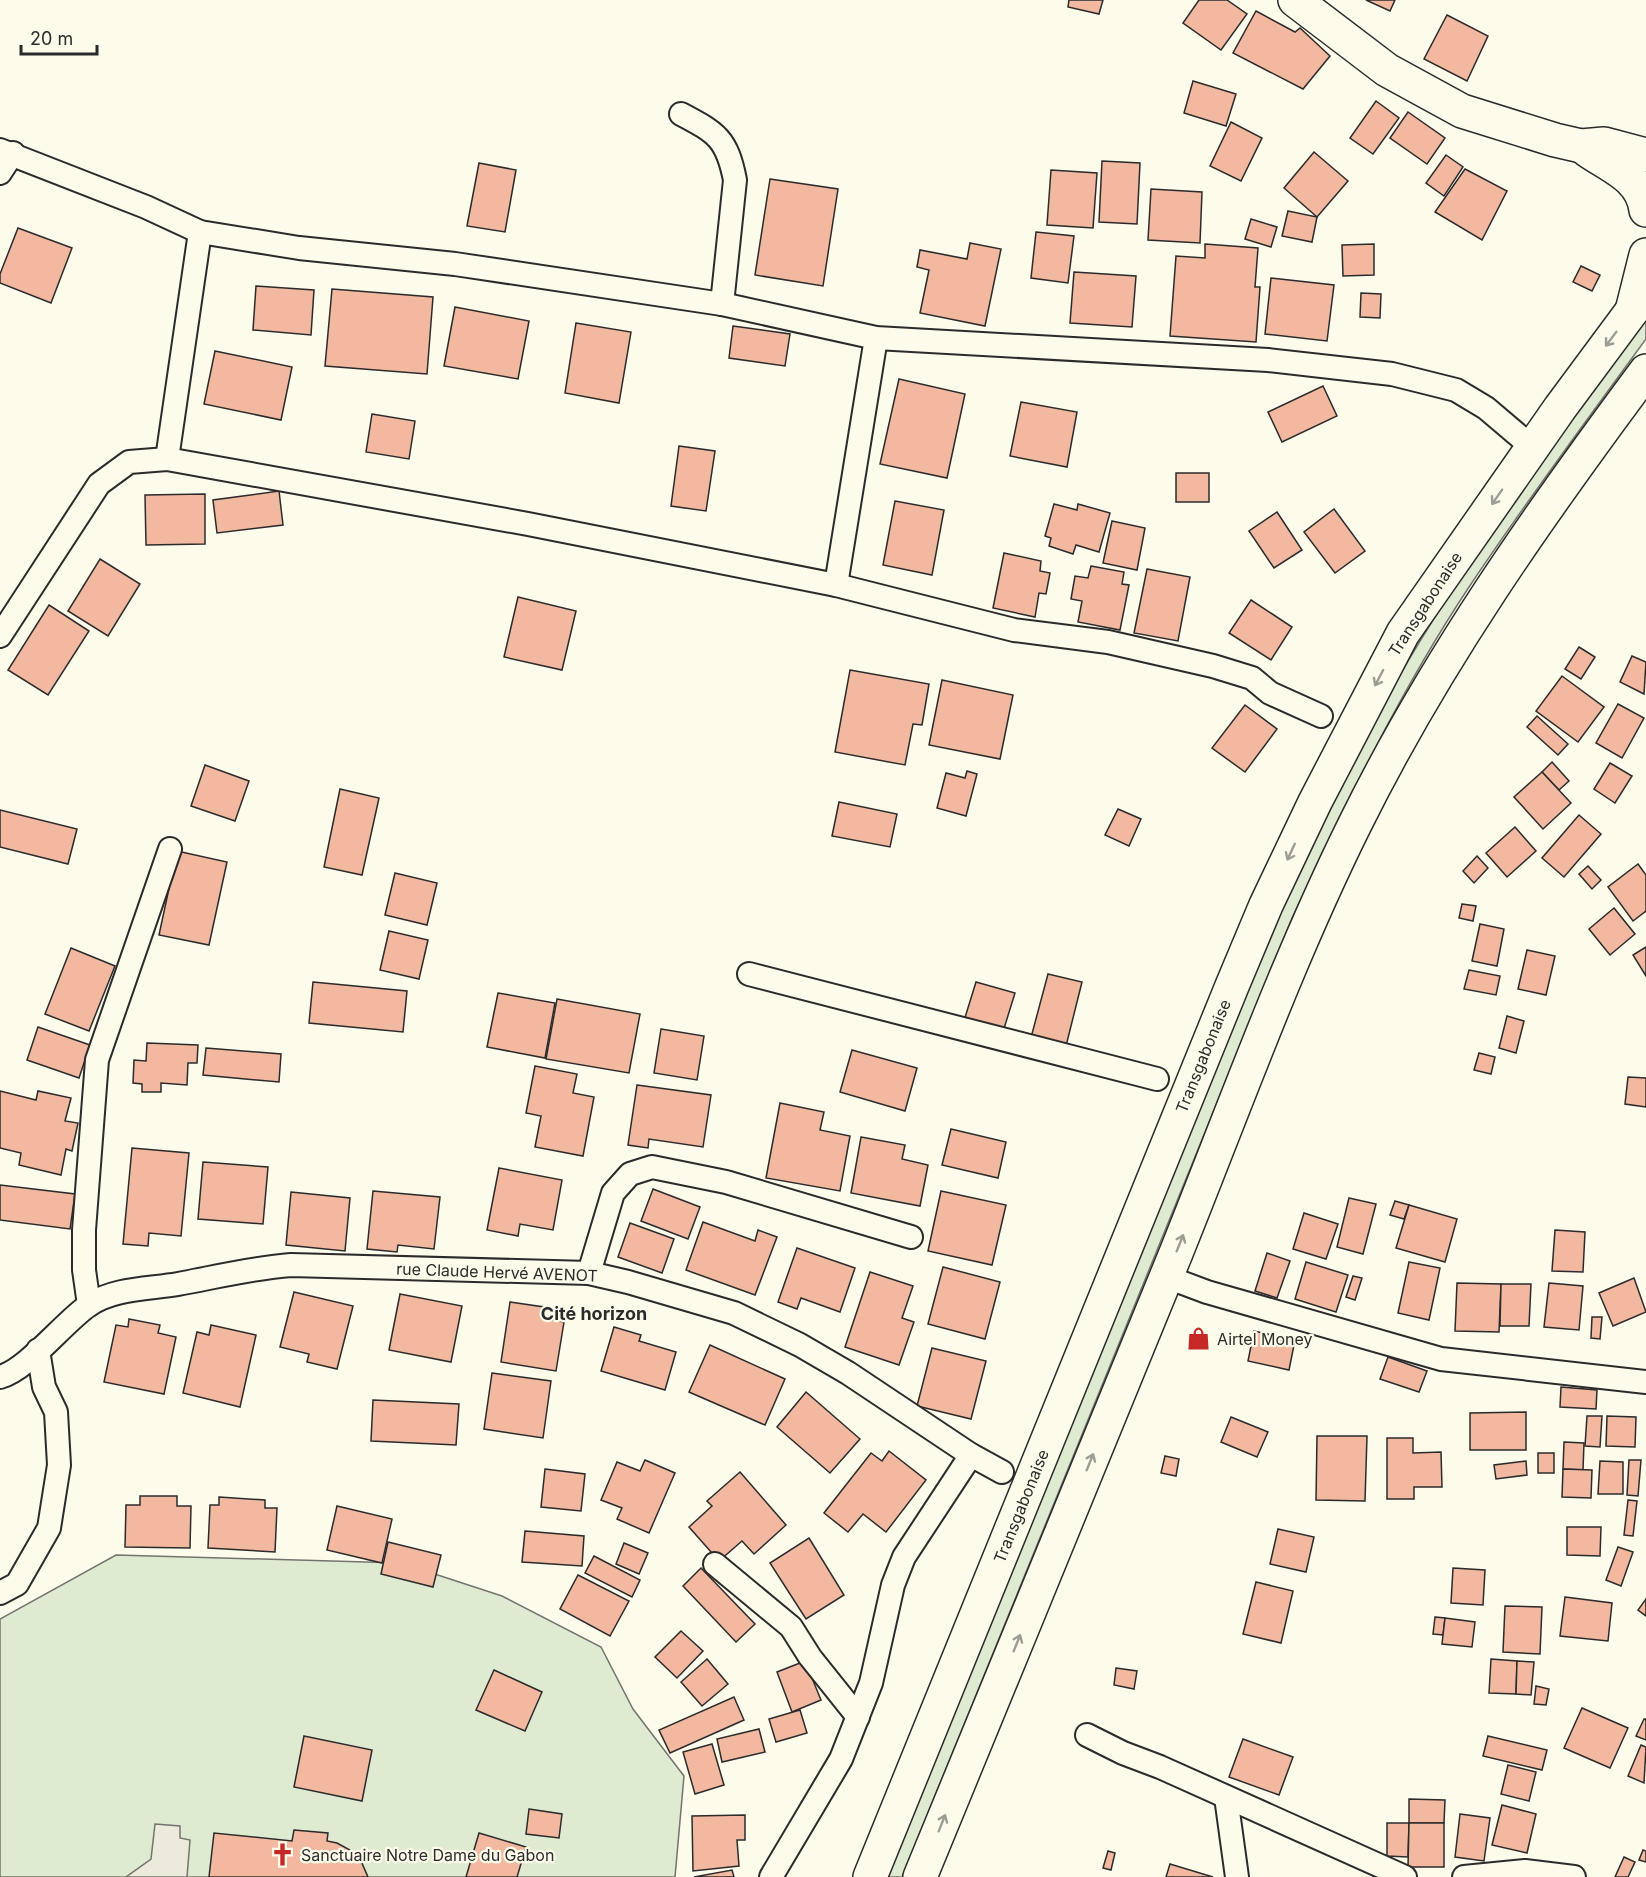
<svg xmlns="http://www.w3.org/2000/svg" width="1646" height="1877" font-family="Inter,sans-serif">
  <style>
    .green { fill: #deebd1; stroke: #74746e; stroke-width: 1.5 }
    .parking { fill: #eceadb; stroke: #74746e; stroke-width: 1.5 }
    .building { fill: #f2b8a0; stroke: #2b2b2b; stroke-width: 1.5 }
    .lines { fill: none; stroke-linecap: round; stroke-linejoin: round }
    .minor-casing { stroke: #2b2b2b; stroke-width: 26 }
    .secondary-casing { stroke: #2b2b2b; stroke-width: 36 }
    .trunk-casing { stroke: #2b2b2b; stroke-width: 36 }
    .minor { stroke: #fdfbea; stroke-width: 22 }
    .secondary { stroke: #fdfbea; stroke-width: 33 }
    .trunk { stroke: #fdfbea; stroke-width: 33 }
    .oneway { stroke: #9e9d94 }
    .labels { text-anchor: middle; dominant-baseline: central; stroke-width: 4.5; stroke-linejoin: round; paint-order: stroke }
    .street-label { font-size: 16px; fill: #2b2b2b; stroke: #fdfbea }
    .poi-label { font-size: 16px; fill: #2b2b2b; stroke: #fdfbea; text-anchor: start }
    .neighbourhood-label { font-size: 18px; font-weight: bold; fill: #2b2b2b; stroke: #fdfbea }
  </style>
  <rect width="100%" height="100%" fill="#fdfbea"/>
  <g class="green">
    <path d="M1646,317V339C1586,421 1525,503 1469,587C1400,691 1346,804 1293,916L902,1877H887C972,1666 1059,1455 1144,1244C1215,1068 1283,891 1373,723C1450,579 1550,449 1646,317Z"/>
    <polygon points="116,1555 401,1563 502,1596 601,1647 633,1709 684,1776 675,1877 0,1877 0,1619"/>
  </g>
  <polygon class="parking" points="155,1824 180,1826 180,1838 190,1840 187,1877 126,1877 151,1859"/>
  <g class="building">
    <polygon points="1069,0 1103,0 1099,14 1068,7"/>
    <polygon points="1199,0 1227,0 1247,14 1221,50 1183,23"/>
    <polygon points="1366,0 1395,0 1390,11"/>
    <polygon points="1256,11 1295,32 1300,28 1330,56 1303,89 1233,53"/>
    <polygon points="1447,15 1488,36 1467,81 1424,59"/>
    <polygon points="1193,81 1236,94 1226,126 1184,113"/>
    <polygon points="1376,101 1399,118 1373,154 1350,138"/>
    <polygon points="1408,112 1445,138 1427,164 1390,138"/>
    <polygon points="1231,122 1262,138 1241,181 1210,166"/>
    <polygon points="1314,152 1348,181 1317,217 1284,188"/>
    <polygon points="1446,155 1463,167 1444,196 1426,183"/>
    <polygon points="1102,161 1140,163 1137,224 1099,222"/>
    <polygon points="479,163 516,170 505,232 467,226"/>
    <polygon points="1465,169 1507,191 1482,240 1435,212"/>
    <polygon points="1051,170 1097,173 1093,228 1047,225"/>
    <polygon points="770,179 838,189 823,286 755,275"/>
    <polygon points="1151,189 1202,192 1200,243 1148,240"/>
    <polygon points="1288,211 1317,217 1312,242 1282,236"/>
    <polygon points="1251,219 1277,227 1271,247 1245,239"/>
    <polygon points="18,228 72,248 51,303 0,283 0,274"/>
    <polygon points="1036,232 1074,236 1068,283 1031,278"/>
    <polygon points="970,243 1001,249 985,326 920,313 929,270 917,267 920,250 967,259"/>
    <polygon points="1205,244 1258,248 1255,287 1260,287 1256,342 1170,336 1176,256 1205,258"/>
    <polygon points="1374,244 1374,275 1343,276 1342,245"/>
    <polygon points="1581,266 1600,275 1592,291 1573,282"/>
    <polygon points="1074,272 1136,276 1132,327 1070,323"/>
    <polygon points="1271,278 1334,285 1327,341 1265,334"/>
    <polygon points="256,286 314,290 311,335 253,330"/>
    <polygon points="332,289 433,297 427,374 325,366"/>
    <polygon points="1361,293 1381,294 1380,318 1360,317"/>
    <polygon points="455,307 529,321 518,379 444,366"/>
    <polygon points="576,323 631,332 619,403 565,393"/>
    <polygon points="733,326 790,334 785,366 729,358"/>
    <polygon points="215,351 292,367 281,420 204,404"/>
    <polygon points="899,379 965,394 947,478 880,464"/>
    <polygon points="1323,386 1337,416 1282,442 1268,412"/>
    <polygon points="1021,402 1077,412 1067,467 1010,456"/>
    <polygon points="372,414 415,421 409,459 366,452"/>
    <polygon points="679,446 715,451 706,511 671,506"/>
    <rect x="1176" y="473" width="33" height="29"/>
    <polygon points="279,491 283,525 217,533 213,500"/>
    <polygon points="205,494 205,544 146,545 145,495"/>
    <polygon points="895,501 944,510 932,575 883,565"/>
    <polygon points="1054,504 1077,510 1078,504 1110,513 1099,552 1076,545 1073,554 1049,546 1051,538 1045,536"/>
    <polygon points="1334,509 1365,551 1335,573 1304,532"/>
    <polygon points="1277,512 1302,550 1274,568 1249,531"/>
    <polygon points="1112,521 1145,528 1137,570 1103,563"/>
    <polygon points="1004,553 1041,561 1040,571 1050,573 1046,594 1039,593 1035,617 993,608"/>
    <polygon points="100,559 140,584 108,636 68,611"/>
    <polygon points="1091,566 1124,572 1122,584 1129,585 1120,630 1078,622 1082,601 1071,599 1075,576 1088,578"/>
    <polygon points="1147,569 1190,577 1178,641 1134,633"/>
    <polygon points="518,597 576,611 562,670 504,657"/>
    <polygon points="1251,600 1292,627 1271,660 1229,633"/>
    <polygon points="49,605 89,631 48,695 8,670"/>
    <polygon points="1579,647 1595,657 1581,679 1565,669"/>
    <polygon points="1632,656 1646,662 1644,694 1620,682"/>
    <polygon points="850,670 929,684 922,725 913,724 905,765 835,752"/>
    <polygon points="1562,676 1604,707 1578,742 1536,711"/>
    <polygon points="942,680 1013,695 1000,759 929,745"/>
    <polygon points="1618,704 1644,718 1622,758 1596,743"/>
    <polygon points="1245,705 1277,729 1245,772 1212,748"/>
    <polygon points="1537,716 1568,744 1558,755 1527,727"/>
    <polygon points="1552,762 1569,781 1559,790 1542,772"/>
    <polygon points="1610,763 1632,776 1615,803 1594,789"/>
    <polygon points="205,765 249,781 235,821 191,806"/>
    <polygon points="967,771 977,774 966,816 937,808 946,773 965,778"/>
    <polygon points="1542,772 1571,803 1543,829 1514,797"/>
    <polygon points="340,789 379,798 362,875 324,867"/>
    <polygon points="839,802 897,814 890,847 832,836"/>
    <polygon points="1118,809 1141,819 1129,846 1105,835"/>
    <polygon points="0,810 77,829 68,864 0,847"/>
    <polygon points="1579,815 1601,834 1564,877 1542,858"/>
    <polygon points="1515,827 1536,851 1507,877 1486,853"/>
    <polygon points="177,851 227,862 209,945 159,935"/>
    <polygon points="1477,856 1488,868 1474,883 1463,871"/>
    <polygon points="1638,864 1646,875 1646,911 1633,921 1608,887"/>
    <polygon points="1588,866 1601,880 1592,889 1579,874"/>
    <polygon points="395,873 437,883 427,925 385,915"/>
    <polygon points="1462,904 1476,906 1473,921 1459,918"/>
    <polygon points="1614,908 1635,934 1610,955 1589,929"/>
    <polygon points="1480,924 1504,929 1497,966 1472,961"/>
    <polygon points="389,931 428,940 419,979 380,970"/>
    <polygon points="1646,947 1646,976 1633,955"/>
    <polygon points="71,948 115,966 89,1031 45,1014"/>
    <polygon points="1527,950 1555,956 1546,995 1518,989"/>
    <polygon points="1469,970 1500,976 1496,995 1464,989"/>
    <polygon points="1048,974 1082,982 1064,1054 1029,1045"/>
    <polygon points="313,982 407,991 403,1032 309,1023"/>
    <polygon points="976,982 1015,993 1002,1035 963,1024"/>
    <polygon points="498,993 555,1003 545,1058 487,1047"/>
    <polygon points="557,999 640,1014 629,1073 546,1059"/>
    <polygon points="1507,1016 1524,1021 1516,1053 1499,1048"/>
    <polygon points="38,1027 90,1045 79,1078 27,1060"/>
    <polygon points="661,1029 704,1036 697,1080 654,1073"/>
    <polygon points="147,1043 198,1045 197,1063 188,1063 187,1085 161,1083 161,1092 142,1092 142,1084 133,1083 134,1060 146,1061"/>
    <polygon points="206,1048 281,1054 279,1082 203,1075"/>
    <polygon points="852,1050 917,1068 905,1111 840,1092"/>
    <polygon points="1479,1053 1495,1057 1491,1074 1474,1070"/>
    <polygon points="535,1066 577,1074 573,1093 594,1097 583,1156 535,1147 541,1116 526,1113"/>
    <polygon points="1628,1077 1646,1078 1646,1107 1625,1104"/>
    <polygon points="637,1085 711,1095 703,1147 649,1139 648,1148 628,1145"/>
    <polygon points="0,1091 36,1100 38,1091 71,1098 65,1121 78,1123 72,1151 66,1149 61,1175 19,1165 21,1153 0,1148"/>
    <polygon points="780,1103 824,1112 820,1130 850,1136 840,1191 766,1178"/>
    <polygon points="951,1129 1006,1142 998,1178 942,1165"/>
    <polygon points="861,1137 905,1145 902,1159 928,1165 920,1206 851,1193"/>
    <polygon points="132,1148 189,1153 181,1236 149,1233 148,1246 123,1244"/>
    <polygon points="203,1162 268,1167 263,1224 198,1219"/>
    <polygon points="499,1168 562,1180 553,1230 520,1224 518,1236 487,1230"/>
    <polygon points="0,1185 75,1194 70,1229 0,1220"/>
    <polygon points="653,1189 700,1207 688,1239 641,1221"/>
    <polygon points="373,1191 440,1197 434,1249 398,1245 397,1252 367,1249"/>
    <polygon points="941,1191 1006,1205 992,1265 928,1251"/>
    <polygon points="291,1192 350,1198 345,1251 286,1245"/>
    <polygon points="1349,1198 1376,1204 1363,1254 1337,1247"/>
    <polygon points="1395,1201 1409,1205 1404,1219 1390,1215"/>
    <polygon points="1409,1205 1457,1219 1445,1262 1396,1248"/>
    <polygon points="1304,1213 1338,1224 1326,1259 1293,1249"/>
    <polygon points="703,1222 755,1241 758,1230 777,1237 755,1295 686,1270"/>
    <polygon points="630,1223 674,1239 662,1273 618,1257"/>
    <polygon points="1555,1230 1585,1232 1583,1272 1552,1271"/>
    <polygon points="797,1248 855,1268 840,1312 801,1298 797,1309 778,1302"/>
    <polygon points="1267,1253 1290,1261 1277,1298 1255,1291"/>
    <polygon points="1306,1262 1348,1275 1336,1312 1295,1299"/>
    <polygon points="1409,1262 1440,1268 1429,1320 1398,1313"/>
    <polygon points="943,1267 1000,1282 985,1339 928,1324"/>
    <polygon points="870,1272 913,1286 902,1318 914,1322 899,1365 845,1347"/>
    <polygon points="1353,1276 1362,1278 1355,1300 1346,1297"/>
    <polygon points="1634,1278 1646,1312 1613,1326 1599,1293"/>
    <polygon points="1457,1283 1501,1284 1499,1332 1455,1331"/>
    <polygon points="1549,1283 1583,1286 1579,1330 1544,1327"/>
    <polygon points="1501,1284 1531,1284 1529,1326 1500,1326"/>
    <polygon points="294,1292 353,1306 337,1369 307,1362 309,1354 280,1347"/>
    <polygon points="400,1294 462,1306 451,1362 389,1350"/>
    <polygon points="510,1302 544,1307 543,1318 564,1322 556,1371 501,1362"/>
    <polygon points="1592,1317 1602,1317 1600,1339 1591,1338"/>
    <polygon points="129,1319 160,1325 158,1333 176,1337 164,1394 104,1382 116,1325 128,1327"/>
    <polygon points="211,1325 256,1335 240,1407 183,1393 197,1332 209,1335"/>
    <polygon points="614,1327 641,1335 639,1341 676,1352 665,1390 601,1371"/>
    <polygon points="1254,1331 1295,1340 1289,1370 1248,1361"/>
    <polygon points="710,1345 785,1379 765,1425 689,1392"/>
    <polygon points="932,1348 986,1361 971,1419 917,1406"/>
    <polygon points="1388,1357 1427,1371 1419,1392 1380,1379"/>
    <polygon points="492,1373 551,1381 543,1438 484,1429"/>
    <polygon points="1561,1387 1597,1390 1596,1409 1560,1407"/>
    <polygon points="806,1392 860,1439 830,1473 777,1427"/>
    <polygon points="373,1400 459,1404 456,1445 371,1441"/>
    <polygon points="1526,1412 1526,1450 1470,1450 1470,1413"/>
    <polygon points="1587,1416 1602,1416 1600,1447 1585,1446"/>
    <polygon points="1607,1416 1636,1417 1635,1447 1606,1446"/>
    <polygon points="1231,1417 1268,1432 1257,1457 1221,1442"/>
    <polygon points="1317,1436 1367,1436 1365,1501 1316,1500"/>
    <polygon points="1387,1438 1413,1438 1413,1453 1441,1452 1442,1487 1414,1487 1414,1499 1387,1499"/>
    <polygon points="1564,1442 1584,1443 1583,1470 1563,1469"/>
    <polygon points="889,1451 926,1480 886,1532 863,1514 848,1532 824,1513 871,1453 882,1461"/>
    <rect x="1538" y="1453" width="16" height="20"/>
    <polygon points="1165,1456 1179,1459 1176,1476 1161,1473"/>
    <polygon points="645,1460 675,1473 649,1533 617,1519 622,1508 601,1500 617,1462 640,1471"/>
    <polygon points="1629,1460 1641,1460 1638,1496 1627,1495"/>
    <polygon points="1526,1461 1527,1475 1496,1479 1494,1465"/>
    <polygon points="1600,1461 1623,1462 1623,1494 1598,1494"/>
    <polygon points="545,1469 585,1474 581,1511 541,1507"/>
    <polygon points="1563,1469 1592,1470 1591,1498 1562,1497"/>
    <polygon points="740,1472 786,1525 754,1554 742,1541 719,1561 689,1527 712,1506 707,1501"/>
    <polygon points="140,1496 177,1496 177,1506 191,1506 190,1548 125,1547 126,1505 140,1505"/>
    <polygon points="219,1497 265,1500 265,1508 277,1508 275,1552 208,1548 210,1505 219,1505"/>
    <polygon points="1628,1500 1637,1501 1633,1536 1624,1535"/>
    <polygon points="337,1506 392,1519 382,1563 327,1550"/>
    <polygon points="1567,1527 1601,1527 1600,1556 1567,1555"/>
    <polygon points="1278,1529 1314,1537 1306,1572 1270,1564"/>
    <polygon points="525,1531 584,1536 582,1566 522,1562"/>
    <polygon points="809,1538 844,1595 806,1619 770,1563"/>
    <polygon points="388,1542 441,1555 433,1587 381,1574"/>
    <polygon points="624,1543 648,1553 639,1574 616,1564"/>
    <polygon points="1618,1547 1633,1552 1621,1586 1606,1580"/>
    <polygon points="594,1556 640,1580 632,1597 585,1573"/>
    <polygon points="701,1568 755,1624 736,1642 683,1586"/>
    <polygon points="1453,1568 1485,1570 1483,1605 1451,1603"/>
    <polygon points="578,1575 629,1601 610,1636 560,1609"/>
    <polygon points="1256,1582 1293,1591 1281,1643 1243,1634"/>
    <polygon points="1565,1597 1612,1603 1608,1641 1560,1636"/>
    <polygon points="1646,1599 1646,1616 1638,1610"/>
    <polygon points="1505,1606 1542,1607 1540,1654 1503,1652"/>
    <polygon points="1435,1617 1445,1618 1443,1635 1433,1634"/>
    <polygon points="1445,1618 1475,1622 1472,1647 1442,1644"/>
    <polygon points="681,1631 703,1651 677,1678 655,1657"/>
    <polygon points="707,1659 728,1684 702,1706 681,1682"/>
    <polygon points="1491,1659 1517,1661 1516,1694 1489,1693"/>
    <polygon points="805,1661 821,1700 792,1712 777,1672"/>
    <polygon points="1517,1661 1534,1662 1531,1695 1516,1694"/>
    <polygon points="1116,1668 1137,1671 1134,1689 1114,1685"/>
    <polygon points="494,1670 542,1692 525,1731 476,1710"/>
    <polygon points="1536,1686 1549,1689 1546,1705 1534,1704"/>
    <polygon points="734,1697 744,1720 670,1753 659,1730"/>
    <polygon points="1582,1708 1628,1728 1610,1768 1564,1748"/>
    <polygon points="800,1710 807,1733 776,1742 769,1719"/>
    <polygon points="1644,1719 1646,1719 1646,1740 1636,1736"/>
    <polygon points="759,1729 765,1752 722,1762 717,1739"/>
    <polygon points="304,1736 372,1750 362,1801 294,1787"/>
    <polygon points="1488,1736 1547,1750 1542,1770 1483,1756"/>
    <polygon points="1243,1739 1293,1757 1279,1795 1229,1777"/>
    <polygon points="712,1744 724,1785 695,1794 683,1752"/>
    <polygon points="1641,1745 1646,1747 1644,1783 1628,1776"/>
    <polygon points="1508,1765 1536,1772 1529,1801 1501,1794"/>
    <polygon points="1409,1799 1445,1800 1444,1823 1409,1823"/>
    <polygon points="1502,1805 1536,1814 1527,1853 1492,1845"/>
    <polygon points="529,1809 562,1814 559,1838 526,1834"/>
    <polygon points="1460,1814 1490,1818 1484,1861 1455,1857"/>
    <polygon points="745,1815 745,1840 737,1840 739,1866 693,1871 692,1816"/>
    <polygon points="1387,1823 1409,1823 1408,1857 1387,1856"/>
    <polygon points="1409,1823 1444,1823 1444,1867 1408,1867"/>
    <polygon points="294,1830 328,1833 327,1841 337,1843 350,1850 361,1861 368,1877 209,1877 214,1833 292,1841"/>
    <polygon points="479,1833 526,1847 517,1877 466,1877"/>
    <polygon points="1643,1850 1646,1851 1646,1862 1639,1860"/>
    <polygon points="1108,1851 1115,1853 1111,1870 1103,1868"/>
    <polygon points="1624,1857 1635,1862 1628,1877 1615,1877"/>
    <polygon points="1170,1864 1213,1877 1166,1877"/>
    <polygon points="732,1870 734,1877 694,1877"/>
  </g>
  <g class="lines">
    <defs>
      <g id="minor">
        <path d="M681,114C717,133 727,139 735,180L722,304"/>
        <polyline points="0,150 146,207 200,232 299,248 455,264 722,304 876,338 1268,360 1392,374 1456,390 1486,408 1532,447"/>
        <polyline points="0,173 13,153"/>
        <polyline points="167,459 200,232"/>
        <polyline points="836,585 876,338"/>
        <polyline points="0,636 99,484 129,462 167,459 528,524 836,585 1014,630 1108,642 1213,666 1252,678 1270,693 1321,716"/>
        <polyline points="749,974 1157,1079"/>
        <polyline points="589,1273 613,1193 630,1174 652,1167 726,1182 911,1237"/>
        <polyline points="1167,1277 1207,1292 1441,1359 1646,1382"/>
        <polyline points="89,1305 84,1270 84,1230 97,1060 170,849"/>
        <path d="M0,1377C27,1370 65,1321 89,1305C114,1288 149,1289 178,1284C216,1277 252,1268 291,1265L589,1273L628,1282L734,1313L800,1345L848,1373L971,1455L1002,1472"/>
        <polyline points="715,1564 791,1627 810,1657 858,1717"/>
        <polyline points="0,1593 17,1584 49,1528 59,1465 56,1412 44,1387 38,1350"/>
        <polyline points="1087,1735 1123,1753 1160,1767 1405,1877"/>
        <polyline points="1226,1797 1237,1877"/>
        <polyline points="771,1877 841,1759 871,1683 893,1585 904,1557 971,1455"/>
        <polyline points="1464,1877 1525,1871 1574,1877"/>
      </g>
      <g id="secondary">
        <polyline points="1295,0 1387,70 1462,111 1555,140 1581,146 1604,144 1646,155"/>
        <path d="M1587,150C1611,167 1642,177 1646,210"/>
        <polyline points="1632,311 1646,255"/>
      </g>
      <g id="trunk">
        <polyline points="870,1877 1232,986 1266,905 1315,802 1403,633 1560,408 1646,292"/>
        <path d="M920,1877C1005,1669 1092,1461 1176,1253C1234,1109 1286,963 1355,824C1435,662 1538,516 1646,371"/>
      </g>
    </defs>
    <use href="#minor" class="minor-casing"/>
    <use href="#secondary" class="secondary-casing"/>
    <use href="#trunk" class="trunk-casing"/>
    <use href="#minor" class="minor"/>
    <use href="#secondary" class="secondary"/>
    <use href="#trunk" class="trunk"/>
  </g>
  <defs><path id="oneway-shaft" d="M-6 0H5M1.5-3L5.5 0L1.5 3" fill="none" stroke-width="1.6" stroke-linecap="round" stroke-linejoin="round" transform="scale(1.5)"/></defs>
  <g class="oneway">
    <use href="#oneway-shaft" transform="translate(1611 339) rotate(127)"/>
    <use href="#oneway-shaft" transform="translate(1497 497) rotate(125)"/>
    <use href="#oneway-shaft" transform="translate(1379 678) rotate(118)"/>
    <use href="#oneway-shaft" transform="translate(1291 852) rotate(115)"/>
    <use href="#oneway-shaft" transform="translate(1180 1243) rotate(-68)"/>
    <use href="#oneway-shaft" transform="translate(1090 1462) rotate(-68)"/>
    <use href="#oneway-shaft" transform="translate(1017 1643) rotate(-68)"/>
    <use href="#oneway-shaft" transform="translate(942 1823) rotate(-68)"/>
  </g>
  <defs>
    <symbol id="shop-bare" viewBox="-9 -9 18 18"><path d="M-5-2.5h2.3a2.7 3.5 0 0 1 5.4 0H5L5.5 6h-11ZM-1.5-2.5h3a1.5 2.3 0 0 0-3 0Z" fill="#c62828" stroke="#fdfbea" stroke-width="2.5" paint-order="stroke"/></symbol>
    <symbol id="church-bare" viewBox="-9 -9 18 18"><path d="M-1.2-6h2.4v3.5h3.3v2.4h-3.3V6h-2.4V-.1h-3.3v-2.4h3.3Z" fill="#c62828" stroke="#fdfbea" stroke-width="2.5" paint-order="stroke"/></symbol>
  </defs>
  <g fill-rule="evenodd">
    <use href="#shop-bare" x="1182" y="1322" width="33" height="33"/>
    <use href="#church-bare" x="266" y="1838" width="33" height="33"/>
  </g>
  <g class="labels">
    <g class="street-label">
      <text transform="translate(1425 604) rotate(-57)">Transgabonaise</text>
      <text transform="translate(1203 1056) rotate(-68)">Transgabonaise</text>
      <text transform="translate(497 1272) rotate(2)">rue Claude Hervé AVENOT</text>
      <text transform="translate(1021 1506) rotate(-68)">Transgabonaise</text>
    </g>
    <g class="poi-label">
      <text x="1217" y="1339">Airtel Money</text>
      <text x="301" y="1855">Sanctuaire Notre Dame du Gabon</text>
    </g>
    <g class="neighbourhood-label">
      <text x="594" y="1313">Cité horizon</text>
    </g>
  </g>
  <path d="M21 45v9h76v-9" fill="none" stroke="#2b2b2b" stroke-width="3"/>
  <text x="30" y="45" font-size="18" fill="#2b2b2b" stroke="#fdfbea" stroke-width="4.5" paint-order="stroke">20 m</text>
</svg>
